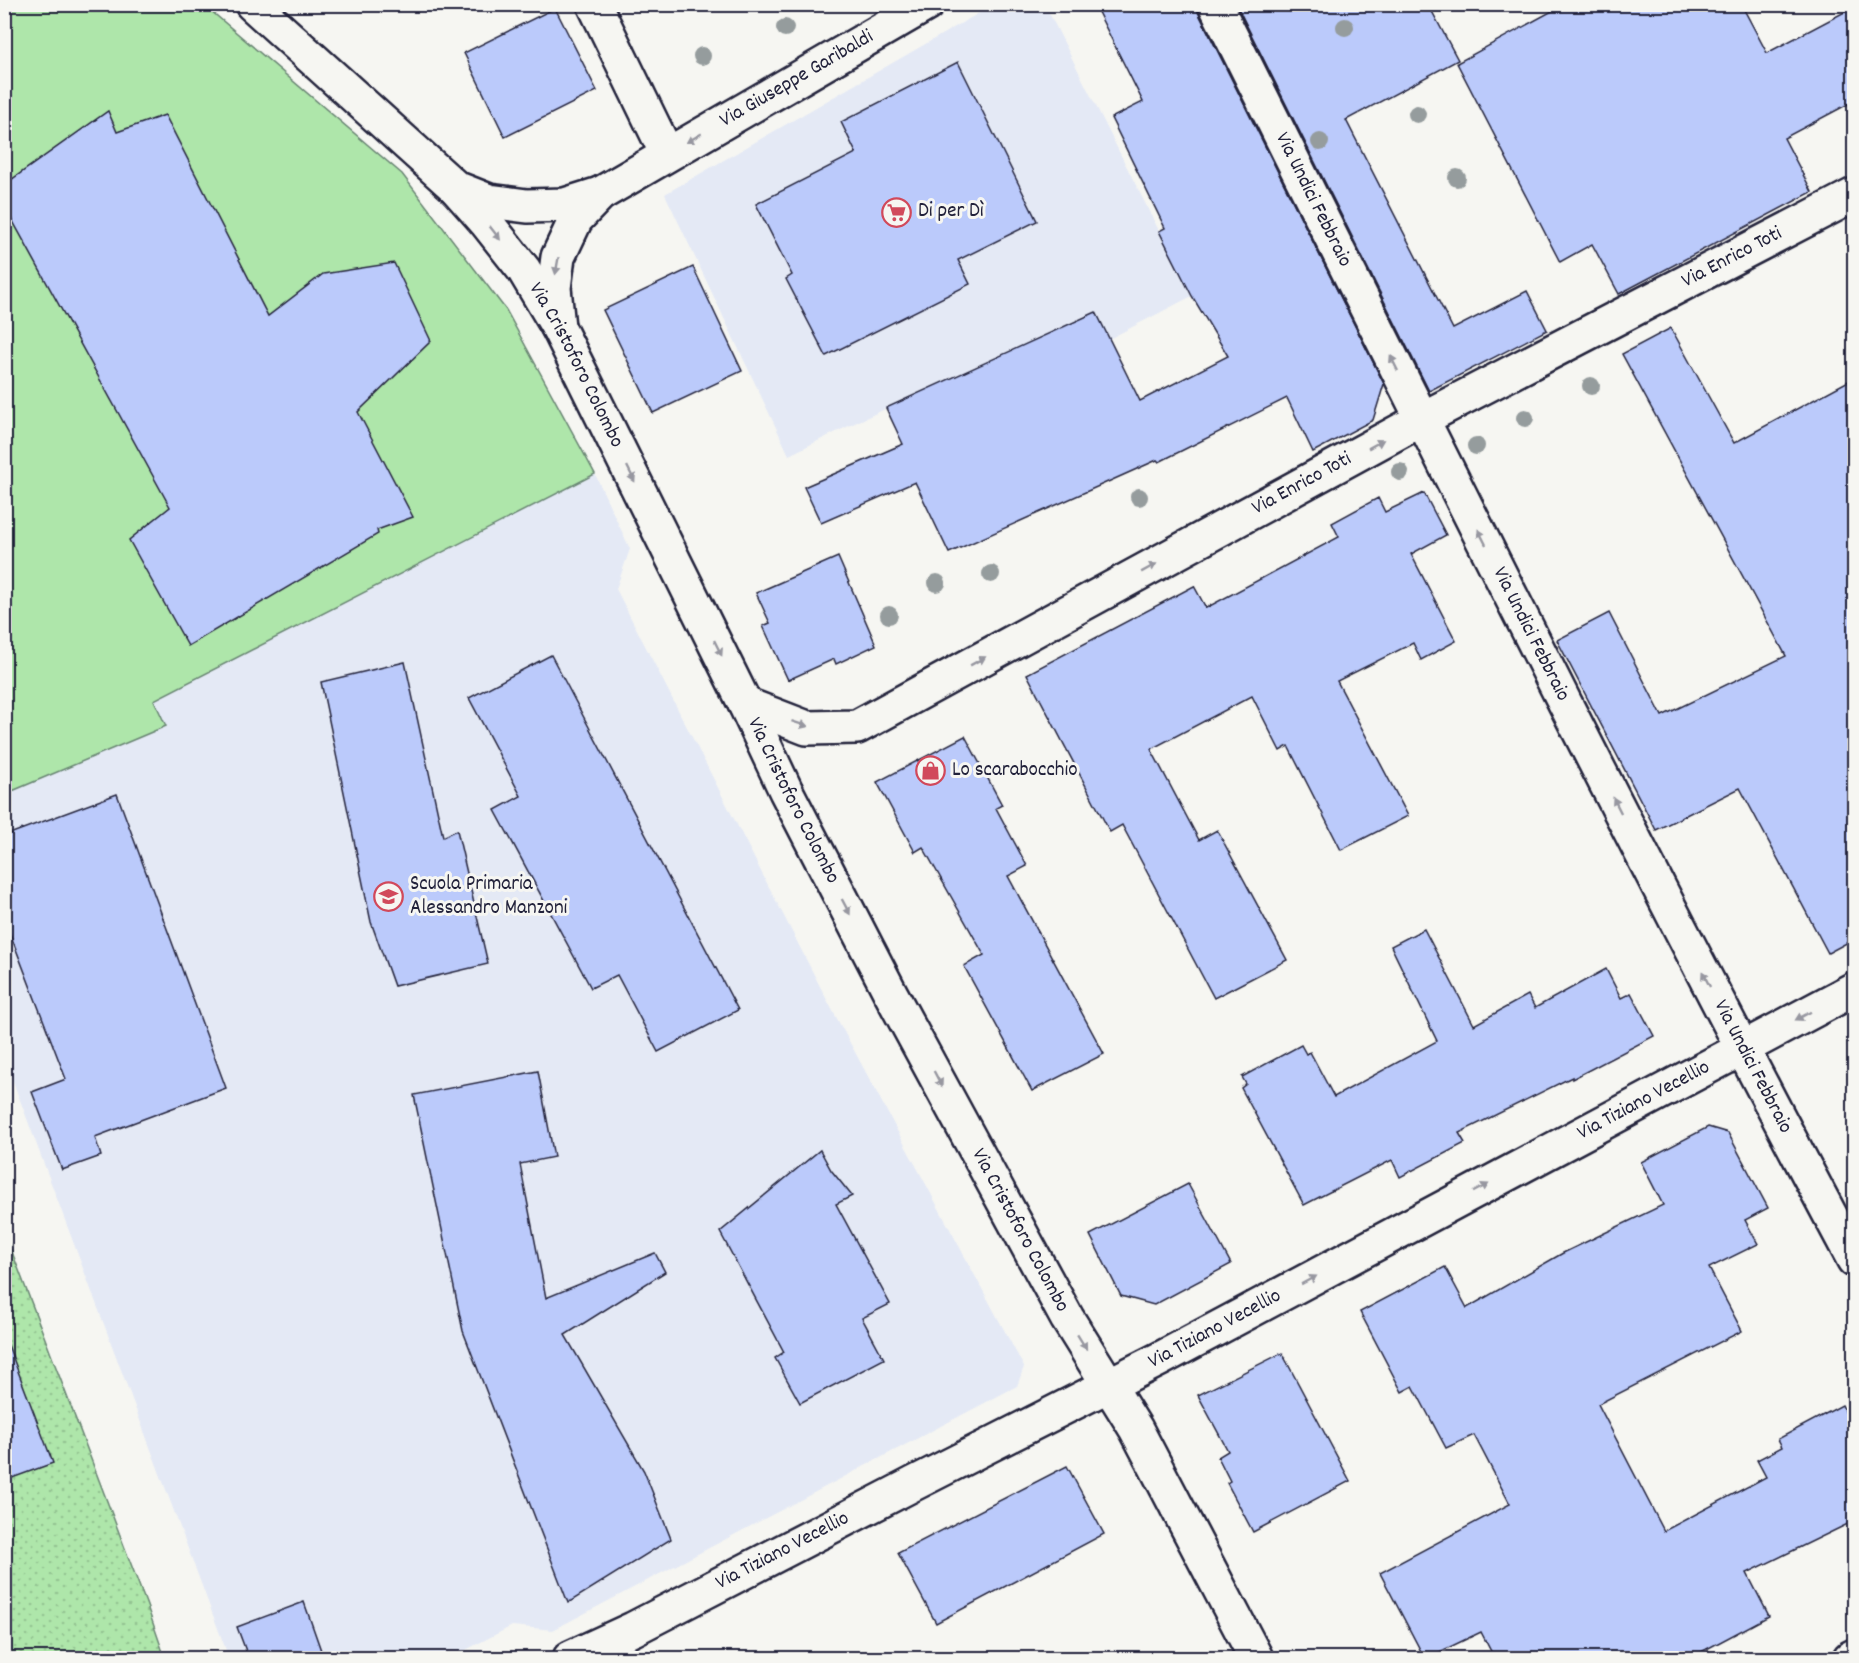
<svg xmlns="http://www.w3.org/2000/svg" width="1859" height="1663" font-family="Dekko,sans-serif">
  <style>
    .built { fill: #e4e9f5 }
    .grass { fill: #aee6aa; stroke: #688472; stroke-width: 1.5 }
    .park { fill: url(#park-dots); stroke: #688472; stroke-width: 1.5 }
    .building { fill: #bbcafb; stroke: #22223b; stroke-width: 1.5 }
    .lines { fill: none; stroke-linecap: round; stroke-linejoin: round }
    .minor-casing { stroke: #22223b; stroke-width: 38 }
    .tertiary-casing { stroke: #22223b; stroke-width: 38 }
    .minor { stroke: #f6f6f2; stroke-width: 33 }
    .tertiary { stroke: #f6f6f2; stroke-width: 33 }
    .tree { fill: #959c9d }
    .oneway { fill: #9797a0 }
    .labels { text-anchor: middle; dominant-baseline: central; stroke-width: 6; stroke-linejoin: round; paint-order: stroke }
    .street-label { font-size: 21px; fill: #22223b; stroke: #f6f6f2 }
    .poi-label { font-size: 21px; fill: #22223b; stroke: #f6f6f2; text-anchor: start }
  </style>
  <defs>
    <pattern id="park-dots" width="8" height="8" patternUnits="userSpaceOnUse" patternTransform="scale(1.5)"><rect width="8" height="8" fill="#aee6aa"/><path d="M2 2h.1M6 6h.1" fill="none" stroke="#95c593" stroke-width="1.8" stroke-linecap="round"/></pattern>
  </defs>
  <rect width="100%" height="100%" fill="#f6f6f2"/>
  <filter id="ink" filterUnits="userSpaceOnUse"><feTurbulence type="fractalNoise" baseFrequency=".0167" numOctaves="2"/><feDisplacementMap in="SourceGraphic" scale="12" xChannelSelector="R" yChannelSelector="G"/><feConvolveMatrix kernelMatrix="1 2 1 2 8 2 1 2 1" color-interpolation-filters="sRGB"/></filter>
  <g filter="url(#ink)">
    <g class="built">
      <polygon points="993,5 1045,5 1192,296 1109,339 1095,312 857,422 789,455 665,194"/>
      <polygon points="595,474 630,549 616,589 827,1000 1024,1367 1017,1386 553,1630 512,1626 450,1658 229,1658 5,1060 5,794 166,726 154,700"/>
    </g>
    <polygon class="grass" points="5,5 204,5 402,174 506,310 595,474 154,700 166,726 5,794"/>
    <polygon class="park" points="4,1231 147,1606 165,1658 5,1658"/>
    <g class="building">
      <polygon points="1094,4 1197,4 1198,12 1384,384 1373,420 1313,452 1287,398 1159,462 1157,460 949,553 915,482 821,523 804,487 903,444 886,408 1096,312 1140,401 1228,356 1192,296 1159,231 1165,228 1111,118 1143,102"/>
      <polygon points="1236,4 1428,4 1458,60 1346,120 1453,329 1527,291 1547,330 1429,391"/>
      <polygon points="1565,4 1741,4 1767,53 1854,7 1854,101 1784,138 1812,192 1619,294 1592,244 1560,262 1457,63"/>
      <polygon points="555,8 597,91 505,137 464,53"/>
      <polygon points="958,62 1037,221 958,260 970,284 826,356 786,279 792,275 756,204 856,153 841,122"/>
      <polygon points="108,111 117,132 165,115 268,316 323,274 394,263 431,341 358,412 413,517 377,530 378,534 188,646 129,540 170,507 4,205 4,185"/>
      <polygon points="693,267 742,371 653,413 603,310"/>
      <polygon points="1671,328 1734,443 1854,378 1854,939 1828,953 1740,788 1656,830 1557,640 1609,613 1662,716 1786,656 1622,354"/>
      <polygon points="1424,493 1446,535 1411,554 1456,641 1421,660 1413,643 1337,681 1408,816 1341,850 1288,746 1280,751 1252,696 1151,749 1199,840 1217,830 1287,960 1214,998 1122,825 1110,832 1027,674 1194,586 1206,608 1339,537 1332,523 1378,498 1385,512"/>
      <polygon points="838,557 876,645 836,664 834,659 788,680 763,626 770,623 756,593"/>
      <polygon points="551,655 738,1010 658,1052 617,975 591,988 495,810 521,796 469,698"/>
      <polygon points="405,662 443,837 457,830 488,964 394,986 371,922 321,682"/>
      <polygon points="965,736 1002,805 996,808 1027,866 1008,876 1104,1054 1032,1091 964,966 984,955 923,847 915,852 877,782"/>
      <polygon points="117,794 226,1088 95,1137 101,1156 62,1170 32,1092 66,1079 4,918 4,836"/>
      <polygon points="1424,929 1474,1025 1528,995 1535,1008 1606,969 1621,998 1631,993 1654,1036 1572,1079 1572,1077 1459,1133 1465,1143 1400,1177 1392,1160 1304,1205 1241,1088 1246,1084 1242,1077 1301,1045 1306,1054 1310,1052 1334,1097 1437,1041 1391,946"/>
      <polygon points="538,1071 554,1157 520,1164 546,1298 655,1253 665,1272 565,1335 644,1471 671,1539 568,1603 463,1331 414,1095"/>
      <polygon points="1708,1127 1728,1133 1768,1208 1745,1220 1758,1244 1709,1268 1742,1331 1598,1404 1664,1531 1766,1477 1757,1460 1782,1447 1778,1439 1842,1405 1854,1430 1854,1521 1747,1573 1769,1616 1688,1659 1495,1659 1481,1632 1425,1659 1380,1573 1510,1504 1474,1435 1446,1448 1413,1386 1402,1392 1360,1312 1445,1267 1467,1308 1563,1253 1663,1205 1641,1162"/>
      <polygon points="820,1150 831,1170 852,1196 836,1204 890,1304 862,1318 884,1359 800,1403 775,1358 784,1352 720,1232"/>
      <polygon points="1188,1184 1231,1264 1154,1305 1121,1296 1090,1235"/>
      <polygon points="8,1345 53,1463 4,1481 4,1346"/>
      <polygon points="1282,1353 1350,1481 1253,1532 1227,1483 1230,1481 1218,1457 1228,1451 1198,1395"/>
      <polygon points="1067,1466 1104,1534 936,1623 898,1553"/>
      <polygon points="304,1602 324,1659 249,1659 237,1627"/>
    </g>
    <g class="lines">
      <defs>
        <g id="minor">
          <polyline points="594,4 667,154"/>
          <path id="s1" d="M1215,4C1425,425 1633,846 1854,1260"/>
          <polyline points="456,188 489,201 527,206 565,205 600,194"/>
          <path id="s2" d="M558,327L554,288L558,257L576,219L600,194L927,4"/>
          <path id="s3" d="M745,704L786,791L891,994L1067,1318L1136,1429L1256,1658"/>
          <path id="s4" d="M570,1658L633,1629L915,1483L1160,1359L1854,989"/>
          <polyline points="1850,1658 1854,1656"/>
        </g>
        <g id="tertiary">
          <path id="s5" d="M252,4L456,188L486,222L524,270L558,327L745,704L807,728L857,727L1422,419L1854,195"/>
        </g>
      </defs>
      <use href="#minor" class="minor-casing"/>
      <use href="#tertiary" class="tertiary-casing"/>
      <use href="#minor" class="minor"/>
      <use href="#tertiary" class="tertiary"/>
    </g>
    <g class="tree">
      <circle cx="1345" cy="27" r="9"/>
      <circle cx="785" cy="28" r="9"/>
      <circle cx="702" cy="56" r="9"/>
      <circle cx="1417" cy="114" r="9"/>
      <circle cx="1320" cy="142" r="9"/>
      <circle cx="1457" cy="178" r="9"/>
      <circle cx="1591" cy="386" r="9"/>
      <circle cx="1525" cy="418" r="9"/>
      <circle cx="1476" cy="446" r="9"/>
      <circle cx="1400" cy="472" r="9"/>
      <circle cx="1139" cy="497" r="9"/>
      <circle cx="991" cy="574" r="9"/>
      <circle cx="937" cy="583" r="9"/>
      <circle cx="889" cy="615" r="9"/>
    </g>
    <defs><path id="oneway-solid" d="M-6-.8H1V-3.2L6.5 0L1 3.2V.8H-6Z" transform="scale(1.5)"/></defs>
    <g class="oneway">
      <use href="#oneway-solid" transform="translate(694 138) rotate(150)"/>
      <use href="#oneway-solid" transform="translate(495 233) rotate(52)"/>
      <use href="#oneway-solid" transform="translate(557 266) rotate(100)"/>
      <use href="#oneway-solid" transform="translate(1394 363) rotate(-116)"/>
      <use href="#oneway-solid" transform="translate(1376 444) rotate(-29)"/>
      <use href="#oneway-solid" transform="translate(631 474) rotate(64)"/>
      <use href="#oneway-solid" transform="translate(1482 537) rotate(-117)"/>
      <use href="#oneway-solid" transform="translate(1149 568) rotate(-29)"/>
      <use href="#oneway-solid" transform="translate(718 648) rotate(64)"/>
      <use href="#oneway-solid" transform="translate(978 661) rotate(-29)"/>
      <use href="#oneway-solid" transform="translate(800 724) rotate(18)"/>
      <use href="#oneway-solid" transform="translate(1617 805) rotate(-117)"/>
      <use href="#oneway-solid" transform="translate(846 907) rotate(62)"/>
      <use href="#oneway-solid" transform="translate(1706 979) rotate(-117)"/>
      <use href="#oneway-solid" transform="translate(1803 1016) rotate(152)"/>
      <use href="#oneway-solid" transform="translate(938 1079) rotate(62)"/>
      <use href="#oneway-solid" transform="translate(1481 1188) rotate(-28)"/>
      <use href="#oneway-solid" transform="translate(1309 1280) rotate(-28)"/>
      <use href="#oneway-solid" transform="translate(1082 1342) rotate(58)"/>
    </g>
  </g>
  <defs>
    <symbol id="supermarket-ring" viewBox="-11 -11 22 22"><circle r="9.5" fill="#f6f6f2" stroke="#d1495b" stroke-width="1.5"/><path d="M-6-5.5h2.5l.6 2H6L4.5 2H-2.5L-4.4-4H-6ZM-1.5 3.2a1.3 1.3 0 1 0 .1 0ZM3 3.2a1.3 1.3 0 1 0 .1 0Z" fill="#d1495b"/></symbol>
    <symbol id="shop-ring" viewBox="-11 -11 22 22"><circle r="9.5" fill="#f6f6f2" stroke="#d1495b" stroke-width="1.5"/><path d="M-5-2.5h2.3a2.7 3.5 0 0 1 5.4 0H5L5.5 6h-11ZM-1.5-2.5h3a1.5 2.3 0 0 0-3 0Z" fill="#d1495b"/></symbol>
    <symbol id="school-ring" viewBox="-11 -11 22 22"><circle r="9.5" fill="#f6f6f2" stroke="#d1495b" stroke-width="1.5"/><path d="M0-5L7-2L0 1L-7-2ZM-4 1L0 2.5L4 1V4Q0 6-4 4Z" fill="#d1495b"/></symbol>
  </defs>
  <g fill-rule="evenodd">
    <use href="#supermarket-ring" x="880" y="196" width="33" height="33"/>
    <use href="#shop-ring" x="914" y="754" width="33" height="33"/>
    <use href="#school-ring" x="372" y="880" width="33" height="33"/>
  </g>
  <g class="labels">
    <g class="street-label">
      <text stroke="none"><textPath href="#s2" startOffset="375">Via Giuseppe Garibaldi</textPath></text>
      <text stroke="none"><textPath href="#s1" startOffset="219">Via Undici Febbraio</textPath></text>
      <text stroke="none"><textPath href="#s5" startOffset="1978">Via Enrico Toti</textPath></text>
      <text stroke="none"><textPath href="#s5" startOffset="490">Via Cristoforo Colombo</textPath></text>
      <text stroke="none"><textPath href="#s5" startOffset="1492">Via Enrico Toti</textPath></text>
      <text stroke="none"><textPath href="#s1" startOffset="705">Via Undici Febbraio</textPath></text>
      <text stroke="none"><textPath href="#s3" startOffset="108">Via Cristoforo Colombo</textPath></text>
      <text stroke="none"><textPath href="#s1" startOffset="1191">Via Undici Febbraio</textPath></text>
      <text stroke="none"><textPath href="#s4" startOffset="1210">Via Tiziano Vecellio</textPath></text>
      <text stroke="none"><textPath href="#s3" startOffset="594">Via Cristoforo Colombo</textPath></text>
      <text stroke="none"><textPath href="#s4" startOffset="724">Via Tiziano Vecellio</textPath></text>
      <text stroke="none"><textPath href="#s4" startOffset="238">Via Tiziano Vecellio</textPath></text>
    </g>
    <g class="poi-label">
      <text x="918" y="212">Di per Dì</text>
      <text x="952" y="771">Lo scarabocchio</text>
      <text x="410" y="885">Scuola Primaria<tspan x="410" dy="24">Alessandro Manzoni</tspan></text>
    </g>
  </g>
  <rect width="1859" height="1663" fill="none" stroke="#f6f6f2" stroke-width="24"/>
  <rect x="12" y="12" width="1835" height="1639" fill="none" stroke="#22223b" stroke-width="2" filter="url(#ink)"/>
</svg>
